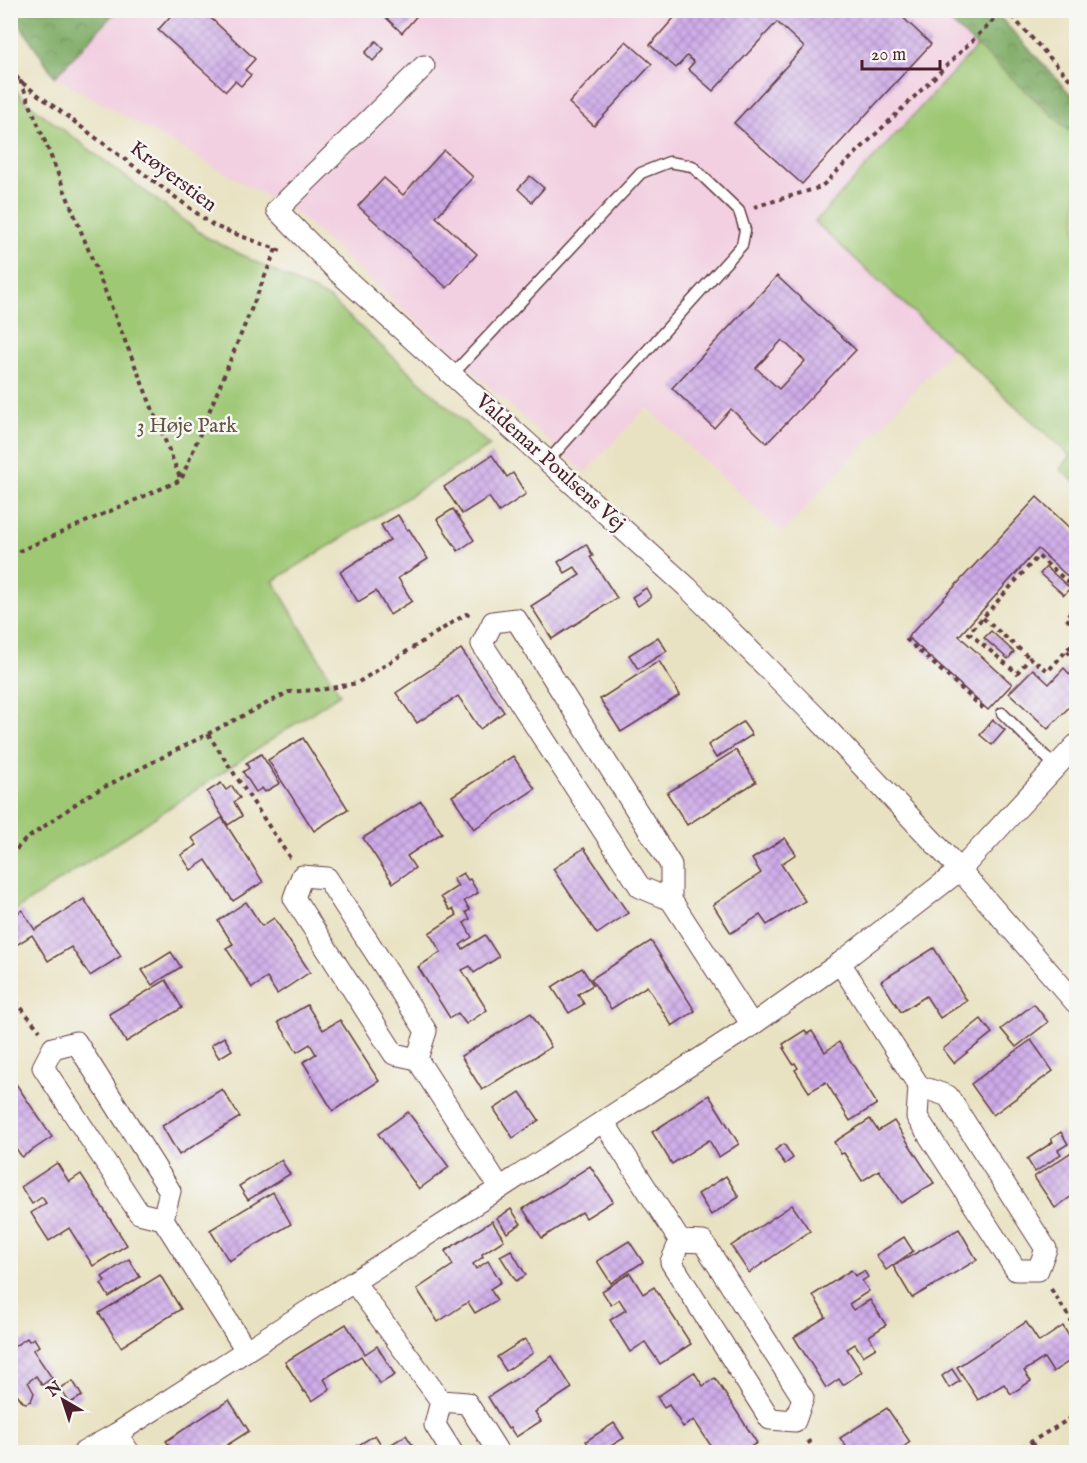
<svg xmlns="http://www.w3.org/2000/svg" width="1087" height="1463" font-family="'IM FELL English',serif">
  <style>
    .built { fill: #f2cfe1 }
    .grass { fill: url(#grass-dots); stroke: #747450; stroke-width: 1.5 }
    .forest { fill: url(#forest-crowns); stroke: #646648; stroke-width: 1.5 }
    .park { fill: #9fc874; stroke: #747450; stroke-width: 1.5 }
    .building { fill: url(#building-cross-hatch); fill-rule: evenodd }
    .lines { fill: none; stroke-linecap: round; stroke-linejoin: round }
    .lane-casing { stroke: #623c42; stroke-width: 13 }
    .street-casing { stroke: #623c42; stroke-width: 23 }
    .path { stroke: #623c42; stroke-width: 4; stroke-dasharray: 4.5 4.5; stroke-linecap: butt }
    .lane { stroke: #fff; stroke-width: 10 }
    .street { stroke: #fff; stroke-width: 21 }
    .labels { text-anchor: middle; dominant-baseline: central; stroke-width: 5; stroke-linejoin: round; paint-order: stroke }
    .street-label { font-size: 21px; fill: #4a1f2b; stroke: #f6f6f2 }
    .park-label { font-size: 21px; fill: #645241; stroke: #f6f6f2 }
  </style>
  <defs>
    <pattern id="grass-dots" width="8" height="8" patternUnits="userSpaceOnUse" patternTransform="scale(1.5)"><rect width="8" height="8" fill="#9fc874"/><path d="M2 2h.1M6 6h.1" fill="none" stroke="#8aab65" stroke-width="1.8" stroke-linecap="round"/></pattern>
    <pattern id="forest-crowns" width="20" height="18" patternUnits="userSpaceOnUse" patternTransform="scale(1.5)"><rect width="20" height="18" fill="#7fac66"/><path d="M2 6a3 3 0 1 1 6 0M12 15a3 3 0 1 1 6 0" fill="none" stroke="#6a8b54"/></pattern>
    <pattern id="building-cross-hatch" width="8" height="8" patternUnits="userSpaceOnUse" patternTransform="scale(1.5)"><rect width="8" height="8" fill="#ceaae9"/><path d="M0 0l8 8M0 8l8-8" fill="none" stroke="#a98abd"/></pattern>
  </defs>
  <rect width="100%" height="100%" fill="#f6f6f2"/>
  <filter id="ink" filterUnits="userSpaceOnUse"><feTurbulence type="fractalNoise" baseFrequency=".0167" numOctaves="2"/><feDisplacementMap in="SourceGraphic" scale="12" xChannelSelector="R" yChannelSelector="G"/><feConvolveMatrix kernelMatrix="1 2 1 2 8 2 1 2 1" color-interpolation-filters="sRGB"/></filter>
  <filter id="wash" filterUnits="userSpaceOnUse"><feTurbulence type="fractalNoise" baseFrequency=".008" numOctaves="4" result="noise"/><feDisplacementMap in="SourceGraphic" scale="24" xChannelSelector="R" yChannelSelector="G"/><feGaussianBlur stdDeviation="1.35" result="paint"/><feColorMatrix in="noise" values="0 0 0 0 0 0 0 0 0 0 0 0 0 0 0 0 0 1.4 0 .05"/><feComposite in="paint" operator="in"/></filter>
  <g filter="url(#wash)">
    <rect width="100%" height="100%" fill="#e9e2c2"/>
    <polygon class="built" points="116,11 941,11 977,46 816,222 953,348 782,533 647,407 585,473 295,212 55,77"/>
    <polygon class="grass" points="1076,449 1076,483 1060,469"/>
    <g class="forest">
      <polygon points="11,11 116,11 55,77"/>
      <polygon points="938,11 994,11 1076,100 1076,137"/>
    </g>
    <g class="park">
      <polygon points="977,46 1076,137 1076,449 1070,456 815,222"/>
      <polygon points="11,85 25,101 206,237 330,299 490,446 273,581 340,694 11,913"/>
    </g>
    <g id="blocks">
      <g class="building">
        <polygon points="176,10 202,10 255,59 245,70 251,75 241,86 235,81 226,91 158,30"/>
        <polygon points="378,10 418,10 420,12 402,33"/>
        <polygon points="681,10 830,10 833,13 835,10 895,10 931,44 802,184 734,123 804,47 777,22 713,91 688,69 694,62 687,56 676,68 650,45"/>
        <polygon points="376,41 384,49 373,61 365,53"/>
        <polygon points="626,41 652,64 594,126 569,103"/>
        <polygon points="444,150 473,177 436,217 477,254 447,288 358,206 384,178 403,195"/>
        <polygon points="530,176 544,188 532,202 518,189"/>
        <path d="M777,276L856,350L767,443L731,409L714,428L672,388ZM782,340L805,361L779,389L756,368Z"/>
        <polygon points="492,455 507,477 513,473 526,494 499,512 489,497 462,514 444,487"/>
        <polygon points="1037,497 1076,534 1076,584 1038,549 959,636 1012,684 988,710 908,637"/>
        <polygon points="453,509 474,540 458,551 437,519"/>
        <polygon points="398,515 407,530 409,529 428,559 398,578 412,601 390,615 376,591 358,602 340,572 390,540 381,525"/>
        <polygon points="586,544 593,556 590,557 617,598 552,639 531,606 580,575 575,567 565,573 558,562"/>
        <polygon points="1046,567 1070,588 1064,595 1040,574"/>
        <polygon points="646,588 651,597 638,606 632,597"/>
        <polygon points="991,631 1014,652 1008,659 984,638"/>
        <polygon points="658,637 667,651 638,669 629,655"/>
        <polygon points="461,649 504,712 480,729 458,696 417,723 396,693"/>
        <polygon points="659,661 680,695 621,732 600,699"/>
        <polygon points="1064,668 1076,681 1076,700 1048,729 1009,693 1033,669 1049,684"/>
        <polygon points="993,720 1005,730 992,745 980,735"/>
        <polygon points="743,722 752,735 716,758 708,745"/>
        <polygon points="303,738 348,809 314,831 268,760"/>
        <polygon points="736,750 756,782 687,825 667,793"/>
        <polygon points="261,754 280,783 265,792 262,788 256,792 243,772 249,768 246,763"/>
        <polygon points="513,756 535,789 474,829 452,796"/>
        <polygon points="221,783 226,790 232,786 240,798 234,802 242,816 228,825 207,792"/>
        <polygon points="421,801 442,833 407,856 415,868 393,883 363,838"/>
        <polygon points="222,818 263,882 233,901 206,860 191,870 181,855 197,845 192,838"/>
        <polygon points="785,838 796,854 781,864 805,901 767,925 760,915 731,933 713,905 761,873 752,859"/>
        <polygon points="584,848 628,913 597,934 553,869"/>
        <polygon points="463,873 468,880 470,879 478,893 464,901 470,910 466,912 470,919 464,923 472,937 460,945 463,949 485,935 499,957 474,973 470,966 462,970 487,1010 466,1024 458,1013 450,1018 418,967 441,952 429,933 457,915 453,909 450,910 441,897 458,886 453,879"/>
        <polygon points="84,899 121,956 90,976 71,947 48,961 32,935 10,949 10,918 22,910 35,930"/>
        <polygon points="246,902 262,926 274,918 310,972 277,994 267,978 252,988 226,948 233,944 218,921"/>
        <polygon points="651,941 695,1011 672,1026 647,986 611,1009 591,979"/>
        <polygon points="934,948 967,1001 940,1018 926,996 901,1012 881,981"/>
        <polygon points="171,952 181,967 152,985 142,970"/>
        <polygon points="582,968 593,985 578,994 584,1004 569,1013 552,987"/>
        <polygon points="166,980 182,1008 126,1042 109,1014"/>
        <polygon points="1034,1004 1048,1022 1016,1047 1001,1029"/>
        <polygon points="307,1005 323,1030 340,1020 379,1081 333,1111 303,1062 316,1054 310,1044 297,1052 278,1022"/>
        <polygon points="531,1013 551,1047 482,1090 461,1056"/>
        <polygon points="981,1019 992,1033 954,1063 943,1049"/>
        <polygon points="805,1030 807,1034 812,1031 825,1052 839,1042 877,1104 850,1121 826,1082 809,1092 795,1070 798,1068 795,1063 793,1064 783,1048 785,1048 783,1044"/>
        <polygon points="224,1037 232,1050 219,1058 211,1045"/>
        <polygon points="1031,1040 1053,1071 993,1115 971,1084"/>
        <polygon points="10,1075 52,1137 22,1157 10,1140"/>
        <polygon points="222,1089 240,1117 179,1155 162,1126"/>
        <polygon points="520,1092 539,1120 513,1138 494,1109"/>
        <polygon points="709,1095 739,1144 719,1157 709,1140 672,1164 652,1132"/>
        <polygon points="408,1112 449,1167 419,1189 378,1134"/>
        <polygon points="870,1119 878,1131 894,1121 934,1183 901,1203 879,1170 862,1181 844,1153 841,1154 834,1142"/>
        <polygon points="1061,1132 1068,1144 1058,1150 1061,1154 1035,1172 1027,1159 1053,1142 1051,1139"/>
        <polygon points="784,1144 793,1158 785,1164 775,1150"/>
        <polygon points="1076,1149 1076,1193 1055,1208 1034,1177"/>
        <polygon points="281,1160 290,1174 248,1200 239,1186"/>
        <polygon points="57,1163 69,1182 81,1174 127,1245 93,1266 69,1228 49,1241 31,1213 46,1203 42,1197 32,1204 21,1187"/>
        <polygon points="590,1166 613,1201 586,1218 582,1212 542,1238 523,1209"/>
        <polygon points="726,1176 739,1197 711,1215 698,1194"/>
        <polygon points="273,1192 291,1224 229,1261 210,1230"/>
        <polygon points="792,1205 810,1231 749,1273 731,1246"/>
        <polygon points="511,1209 521,1224 507,1233 497,1218"/>
        <polygon points="492,1221 504,1240 482,1254 483,1257 473,1264 476,1269 488,1261 501,1282 490,1289 497,1300 475,1313 468,1302 438,1322 417,1289 453,1265 445,1251"/>
        <polygon points="959,1229 977,1260 912,1298 893,1266"/>
        <polygon points="904,1237 913,1251 886,1270 876,1255"/>
        <polygon points="629,1241 643,1262 611,1283 597,1261"/>
        <polygon points="511,1250 526,1275 516,1281 500,1256"/>
        <polygon points="129,1259 140,1277 109,1297 101,1284 105,1281 102,1277"/>
        <polygon points="851,1270 855,1276 864,1271 868,1277 862,1281 869,1291 849,1304 853,1310 870,1300 886,1325 869,1336 876,1348 863,1356 855,1344 847,1349 862,1372 843,1385 839,1379 826,1388 794,1337 826,1317 813,1295"/>
        <polygon points="630,1273 643,1294 654,1287 691,1344 660,1364 645,1342 630,1352 610,1320 626,1310 619,1299 611,1305 602,1291"/>
        <polygon points="160,1275 181,1309 121,1347 99,1313"/>
        <polygon points="1026,1322 1039,1342 1063,1326 1076,1348 1076,1354 1074,1355 1076,1357 1053,1372 1044,1358 1024,1371 1031,1381 1011,1394 1004,1384 978,1400 957,1367"/>
        <polygon points="346,1324 365,1354 377,1346 395,1375 380,1384 361,1356 324,1379 330,1389 312,1401 305,1391 304,1392 285,1362"/>
        <polygon points="27,1338 29,1341 34,1338 39,1346 33,1350 52,1378 42,1385 36,1376 28,1382 34,1393 31,1401 26,1403 23,1402 14,1390 10,1392 10,1349"/>
        <polygon points="525,1339 533,1353 506,1371 497,1357"/>
        <polygon points="552,1356 572,1388 535,1412 541,1421 516,1437 510,1428 508,1429 488,1397"/>
        <polygon points="952,1369 960,1381 949,1388 942,1376"/>
        <polygon points="694,1372 703,1386 715,1378 757,1443 741,1452 715,1452 694,1420 683,1427 669,1405 664,1408 657,1397"/>
        <polygon points="73,1381 82,1396 70,1403 60,1388"/>
        <polygon points="229,1400 249,1431 224,1447 227,1452 174,1452 166,1441"/>
        <polygon points="887,1408 910,1442 899,1450 901,1452 850,1452 840,1438"/>
        <polygon points="614,1423 624,1438 601,1452 593,1452 586,1441"/>
        <polygon points="375,1435 384,1449 406,1435 417,1452 347,1452"/>
      </g>
    </g>
  </g>
  <g filter="url(#ink)">
    <use href="#blocks" fill-opacity="0" stroke="#623c42" stroke-width="1.5"/>
    <g class="lines">
      <defs>
        <g id="lane">
          <polyline points="452,375 641,173 669,162 692,166 739,211 745,230 742,245 548,461"/>
          <polyline points="1002,713 1056,767"/>
        </g>
        <g id="street">
          <polyline points="424,66 277,210 338,272 687,587 816,717 960,870 1076,1003"/>
          <polyline points="671,900 671,865 516,619 493,622 482,644 640,887 671,900 752,1025"/>
          <polyline points="840,963 919,1086 917,1117 1016,1270 1038,1270 1046,1249 948,1096 919,1086"/>
          <polyline points="417,1059 426,1031 327,878 302,876 294,898 394,1054 417,1059 500,1188"/>
          <polyline points="603,1121 680,1241 671,1262 770,1419 795,1421 803,1398 703,1242 680,1241"/>
          <polyline points="163,1219 170,1191 76,1042 53,1048 43,1067 139,1213 163,1219 246,1350"/>
          <polyline points="354,1282 441,1401"/>
          <polyline points="441,1401 467,1403 498,1452"/>
          <polyline points="441,1401 435,1425 452,1452"/>
          <polyline points="116,1434 129,1452"/>
          <polyline points="84,1452 116,1434 500,1188 752,1025 840,963 960,870 1076,745"/>
        </g>
      </defs>
      <use href="#lane" class="lane-casing"/>
      <use href="#street" class="street-casing"/>
      <g class="path">
        <polyline points="1006,10 1076,86"/>
        <polyline points="10,70 21,82 214,226 284,252"/>
        <polyline points="10,83 21,82 181,480"/>
        <polyline points="754,207 821,187 1004,10"/>
        <polyline points="10,555 181,480 276,249"/>
        <polyline points="1076,589 1038,556 969,633 1017,673 1030,658 1048,671 1076,640"/>
        <polyline points="1076,604 1066,618 1076,628"/>
        <polyline points="983,618 1030,658"/>
        <polyline points="906,639 985,710"/>
        <polyline points="1067,651 1076,660"/>
        <polyline points="208,734 290,858"/>
        <polyline points="10,856 25,840 87,796 289,692 326,689 357,683 466,614 472,616"/>
        <polyline points="10,994 40,1031"/>
        <polyline points="1051,1289 1076,1328"/>
        <polyline points="808,1440 815,1452"/>
        <polyline points="1032,1442 1036,1452"/>
        <polyline points="1014,1452 1076,1415"/>
      </g>
      <use href="#lane" class="lane"/>
      <use href="#street" class="street"/>
    </g>
  </g>
  <g class="labels">
    <g class="street-label">
      <text transform="translate(173 177) rotate(37)">Krøyerstien</text>
      <text transform="translate(550 463) rotate(42)">Valdemar Poulsens Vej</text>
    </g>
    <g class="park-label">
      <text x="187" y="426">3 Høje Park</text>
    </g>
  </g>
  <rect width="1087" height="1463" fill="none" stroke="#f6f6f2" stroke-width="36"/>
  <g transform="translate(63 1400) rotate(321)" stroke="#f6f6f2" stroke-width="4.5" paint-order="stroke">
  <path d="M0-4.5L10 22L0 15L-10 22Z" fill="#4a1f2b"/>
  <text y="-9" font-size="16" font-weight="bold" text-anchor="middle" fill="#4a1f2b">N</text>
  </g>
  <path d="M862 60v9h78v-9" fill="none" stroke="#4a1f2b" stroke-width="3"/>
  <text x="871" y="60" font-size="18" fill="#4a1f2b" stroke="#f6f6f2" stroke-width="4.5" paint-order="stroke">20 m</text>
</svg>
